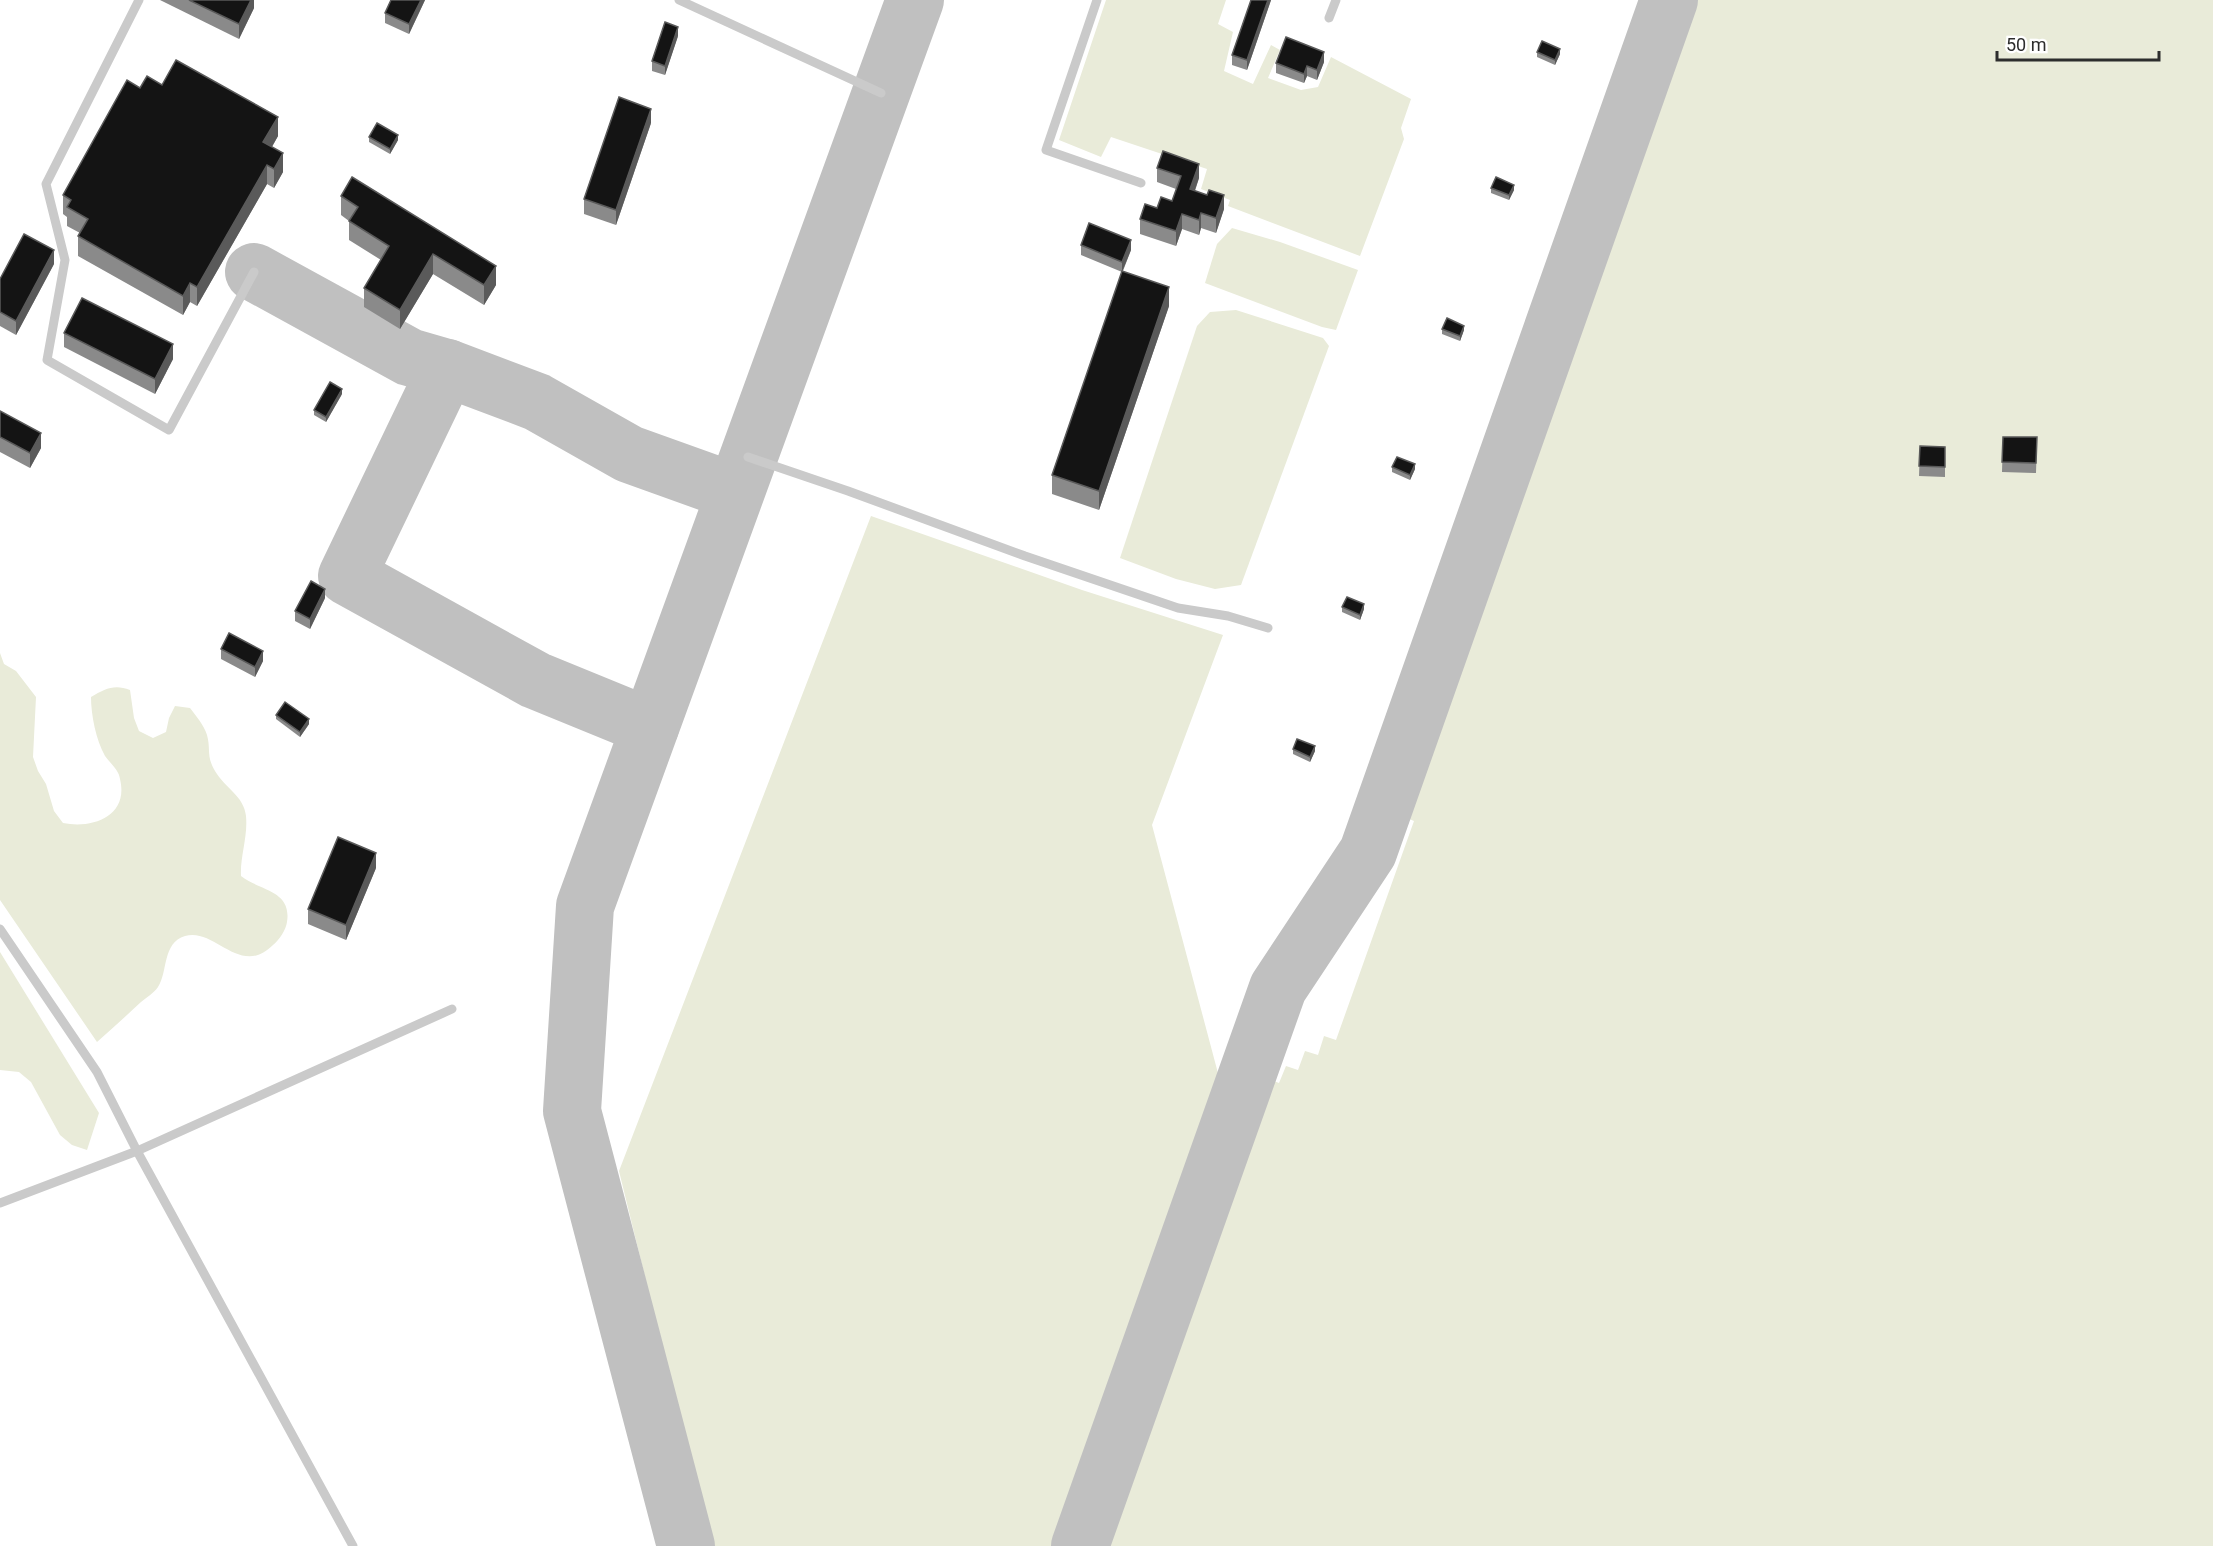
<svg xmlns="http://www.w3.org/2000/svg" width="2213" height="1546" font-family="Roboto,sans-serif">
  <style>
    .green { fill: #e9ebd9 }
    .lines { fill: none; stroke-linecap: round; stroke-linejoin: round }
    .taxiway { stroke: #c0c0c0; stroke-width: 58 }
    .lane { stroke: #cacaca; stroke-width: 9 }
    .wall { fill: #8a8a8a }
    .shaded-wall { fill: #5a5a5a }
    .building { fill: #141414; stroke: #5a5a5a; stroke-width: 1.5 }
  </style>
  <rect width="100%" height="100%" fill="#fff"/>
  <g class="green">
    <polygon points="1106,0 1226,0 1218,24 1233,32 1224,71 1253,84 1271,45 1280,50 1268,78 1301,90 1318,87 1331,57 1411,99 1401,128 1404,139 1360,256 1228,206 1230,200 1201,189 1207,169 1111,137 1101,157 1059,140"/>
    <polygon points="1685,0 2213,0 2213,1546 1104,1546 1269,1079 1279,1083 1286,1066 1298,1070 1305,1051 1318,1055 1324,1036 1336,1040 1414,821 1397,814"/>
    <polygon points="1232,228 1280,242 1358,270 1336,330 1322,327 1205,283 1217,244"/>
    <polygon points="1236,310 1323,338 1329,346 1241,585 1215,589 1176,579 1120,558 1197,326 1210,312"/>
    <polygon points="871,516 1082,590 1223,635 1152,825 1219,1077 1053,1546 711,1546 619,1171"/>
    <path d="M0,653L4,664L16,671L36,697L33,757L38,771L46,784L54,811L63,823C93,829 129,816 120,779C119,770 110,763 105,756C96,740 91,715 91,697C105,689 114,684 130,690L134,718L139,731L153,738L166,732L169,718L175,706L190,708C196,716 204,725 207,735C211,749 206,756 215,771C225,788 244,796 246,816C248,837 240,856 241,876C260,891 292,890 287,922C286,930 279,940 273,945C240,978 215,927 185,936C162,943 168,972 158,987C154,993 146,998 141,1002C126,1016 112,1029 97,1042L0,900Z"/>
    <polygon points="0,952 99,1113 87,1150 72,1145 60,1135 31,1082 19,1072 0,1070"/>
  </g>
  <g class="lines">
    <g class="taxiway">
      <polyline points="254,272 409,357 447,368 537,402 629,454 735,492"/>
      <polyline points="447,368 347,576 535,680 650,727"/>
      <polyline points="686,1546 572,1111 585,906 915,0"/>
      <polyline points="1080,1546 1278,988 1368,852 1669,0"/>
    </g>
    <g class="lane">
      <polyline points="139,0 46,184 65,260 47,360 169,430 254,272"/>
      <polyline points="679,0 881,93"/>
      <polyline points="1097,0 1046,150 1141,183"/>
      <polyline points="1329,18 1336,0"/>
      <polyline points="748,457 848,491 1025,556 1178,608 1228,616 1268,628"/>
      <polyline points="0,929 97,1072 137,1151 353,1546"/>
      <polyline points="0,1203 137,1151 452,1009"/>
    </g>
  </g>
  <g class="wall">
    <polygon points="160,0 254,0 254,8 239,39"/>
    <polygon points="391,0 425,0 409,34 385,23 385,13"/>
    <polygon points="1251,0 1271,0 1247,70 1232,65 1232,55"/>
    <polygon points="678,36 665,75 652,71 652,61"/>
    <polygon points="1537,52 1560,54 1555,65 1537,57"/>
    <polygon points="1324,62 1317,80 1307,76 1304,83 1276,73 1276,63"/>
    <polygon points="162,85 278,136 272,147 283,172 274,188 267,184 197,306 190,302 183,315 78,256 78,236 80,233 67,226 67,217 63,214 63,195"/>
    <polygon points="651,123 616,225 584,214 584,199"/>
    <polygon points="369,137 398,140 390,154 369,142"/>
    <polygon points="1157,168 1199,178 1195,191 1224,209 1216,233 1201,228 1199,235 1182,229 1176,246 1140,234 1140,219 1172,201 1176,189 1157,182"/>
    <polygon points="1491,188 1514,190 1509,200 1491,193"/>
    <polygon points="341,196 496,285 484,305 433,274 400,329 364,307 364,288 381,260 349,240 349,221 341,215"/>
    <polygon points="1081,245 1131,250 1123,271 1169,306 1099,510 1052,494 1052,475 1122,272 1081,255"/>
    <polygon points="54,264 16,335 0,326 0,279"/>
    <polygon points="1442,329 1464,330 1460,341 1442,334"/>
    <polygon points="64,333 173,359 155,394 64,347"/>
    <polygon points="342,394 326,422 314,415 314,410"/>
    <polygon points="0,411 41,448 30,468 0,452"/>
    <polygon points="2003,437 2037,437 2036,473 2002,472"/>
    <polygon points="1920,446 1945,447 1945,477 1919,476"/>
    <polygon points="1392,467 1415,469 1410,480 1392,472"/>
    <polygon points="325,598 310,629 295,621 295,611"/>
    <polygon points="1342,607 1364,609 1360,620 1342,612"/>
    <polygon points="221,649 263,661 255,677 221,659"/>
    <polygon points="276,715 309,724 300,737 276,719"/>
    <polygon points="1293,749 1315,751 1310,762 1293,754"/>
    <polygon points="376,868 346,940 308,924 308,909"/>
  </g>
  <g class="shaded-wall">
    <polygon points="251,0 254,0 254,8 239,39 239,24"/>
    <polygon points="421,0 425,0 409,34 409,24"/>
    <polygon points="1268,0 1271,0 1247,70 1247,60"/>
    <polygon points="678,27 678,36 665,75 665,66"/>
    <polygon points="1560,49 1560,54 1555,65 1555,60"/>
    <polygon points="1324,52 1324,62 1317,80 1317,70"/>
    <polygon points="1307,66 1307,76 1304,83 1304,74"/>
    <polygon points="651,109 651,123 616,225 616,210"/>
    <polygon points="278,117 278,136 263,162 263,142"/>
    <polygon points="398,135 398,140 390,154 390,149"/>
    <polygon points="283,153 283,172 274,188 274,169"/>
    <polygon points="1199,164 1199,178 1190,204 1190,189"/>
    <polygon points="267,165 267,184 197,306 197,287"/>
    <polygon points="1514,185 1514,190 1509,200 1509,195"/>
    <polygon points="1224,195 1224,209 1216,233 1216,218"/>
    <polygon points="1201,213 1201,228 1199,235 1199,220"/>
    <polygon points="1182,214 1182,229 1176,246 1176,231"/>
    <polygon points="1131,240 1131,250 1122,272 1122,262"/>
    <polygon points="54,250 54,264 16,335 16,321"/>
    <polygon points="433,254 433,274 400,329 400,310"/>
    <polygon points="496,266 496,285 484,305 484,285"/>
    <polygon points="190,283 190,302 183,315 183,296"/>
    <polygon points="1169,287 1169,306 1099,510 1099,491"/>
    <polygon points="1464,326 1464,330 1460,341 1460,336"/>
    <polygon points="173,344 173,359 155,394 155,379"/>
    <polygon points="342,389 342,394 326,422 326,417"/>
    <polygon points="41,433 41,448 30,468 30,453"/>
    <polygon points="1415,464 1415,469 1410,480 1410,475"/>
    <polygon points="325,589 325,598 310,629 310,619"/>
    <polygon points="1364,604 1364,609 1360,620 1360,615"/>
    <polygon points="263,651 263,661 255,677 255,667"/>
    <polygon points="309,719 309,724 300,737 300,732"/>
    <polygon points="1315,746 1315,751 1310,762 1310,757"/>
    <polygon points="376,853 376,868 346,940 346,925"/>
  </g>
  <g class="building">
    <polygon points="189,0 251,0 239,24"/>
    <polygon points="391,0 421,0 409,24 385,13"/>
    <polygon points="1251,0 1268,0 1247,60 1232,55"/>
    <polygon points="665,22 678,27 665,66 652,61"/>
    <polygon points="1286,37 1324,52 1317,70 1307,66 1304,74 1276,63"/>
    <polygon points="1542,41 1560,49 1555,60 1537,52"/>
    <polygon points="176,60 278,117 263,142 283,153 274,169 267,165 197,287 190,283 183,296 78,236 88,219 67,207 71,200 63,195 127,80 140,88 147,76 162,85"/>
    <polygon points="619,97 651,109 616,210 584,199"/>
    <polygon points="377,123 398,135 390,149 369,137"/>
    <polygon points="1163,151 1199,164 1190,189 1207,195 1209,190 1224,195 1216,218 1201,213 1199,220 1182,214 1176,231 1140,219 1145,204 1157,208 1161,197 1172,201 1181,176 1157,168"/>
    <polygon points="352,177 496,266 484,285 433,254 400,310 364,288 389,246 349,221 358,207 341,196"/>
    <polygon points="1496,177 1514,185 1509,195 1491,188"/>
    <polygon points="1089,223 1131,240 1122,262 1081,245"/>
    <polygon points="24,234 54,250 16,321 0,312 0,279"/>
    <polygon points="1122,271 1169,287 1099,491 1052,475"/>
    <polygon points="82,298 173,344 155,379 64,333"/>
    <polygon points="1447,318 1464,326 1460,336 1442,329"/>
    <polygon points="330,382 342,389 326,417 314,410"/>
    <polygon points="0,411 41,433 30,453 0,437"/>
    <polygon points="2003,437 2037,437 2036,463 2002,462"/>
    <polygon points="1920,446 1945,447 1945,467 1919,466"/>
    <polygon points="1397,457 1415,464 1410,475 1392,467"/>
    <polygon points="311,581 325,589 310,619 295,611"/>
    <polygon points="1347,597 1364,604 1360,615 1342,607"/>
    <polygon points="229,633 263,651 255,667 221,649"/>
    <polygon points="285,702 309,719 300,732 276,715"/>
    <polygon points="1297,739 1315,746 1310,757 1293,749"/>
    <polygon points="338,837 376,853 346,925 308,909"/>
  </g>
  <path d="M1997 51v9h162v-9" fill="none" stroke="#2d2d2d" stroke-width="3"/>
  <text x="2006" y="51" font-size="18" fill="#2d2d2d" stroke="#ffffff" stroke-width="4.5" paint-order="stroke">50 m</text>
</svg>
